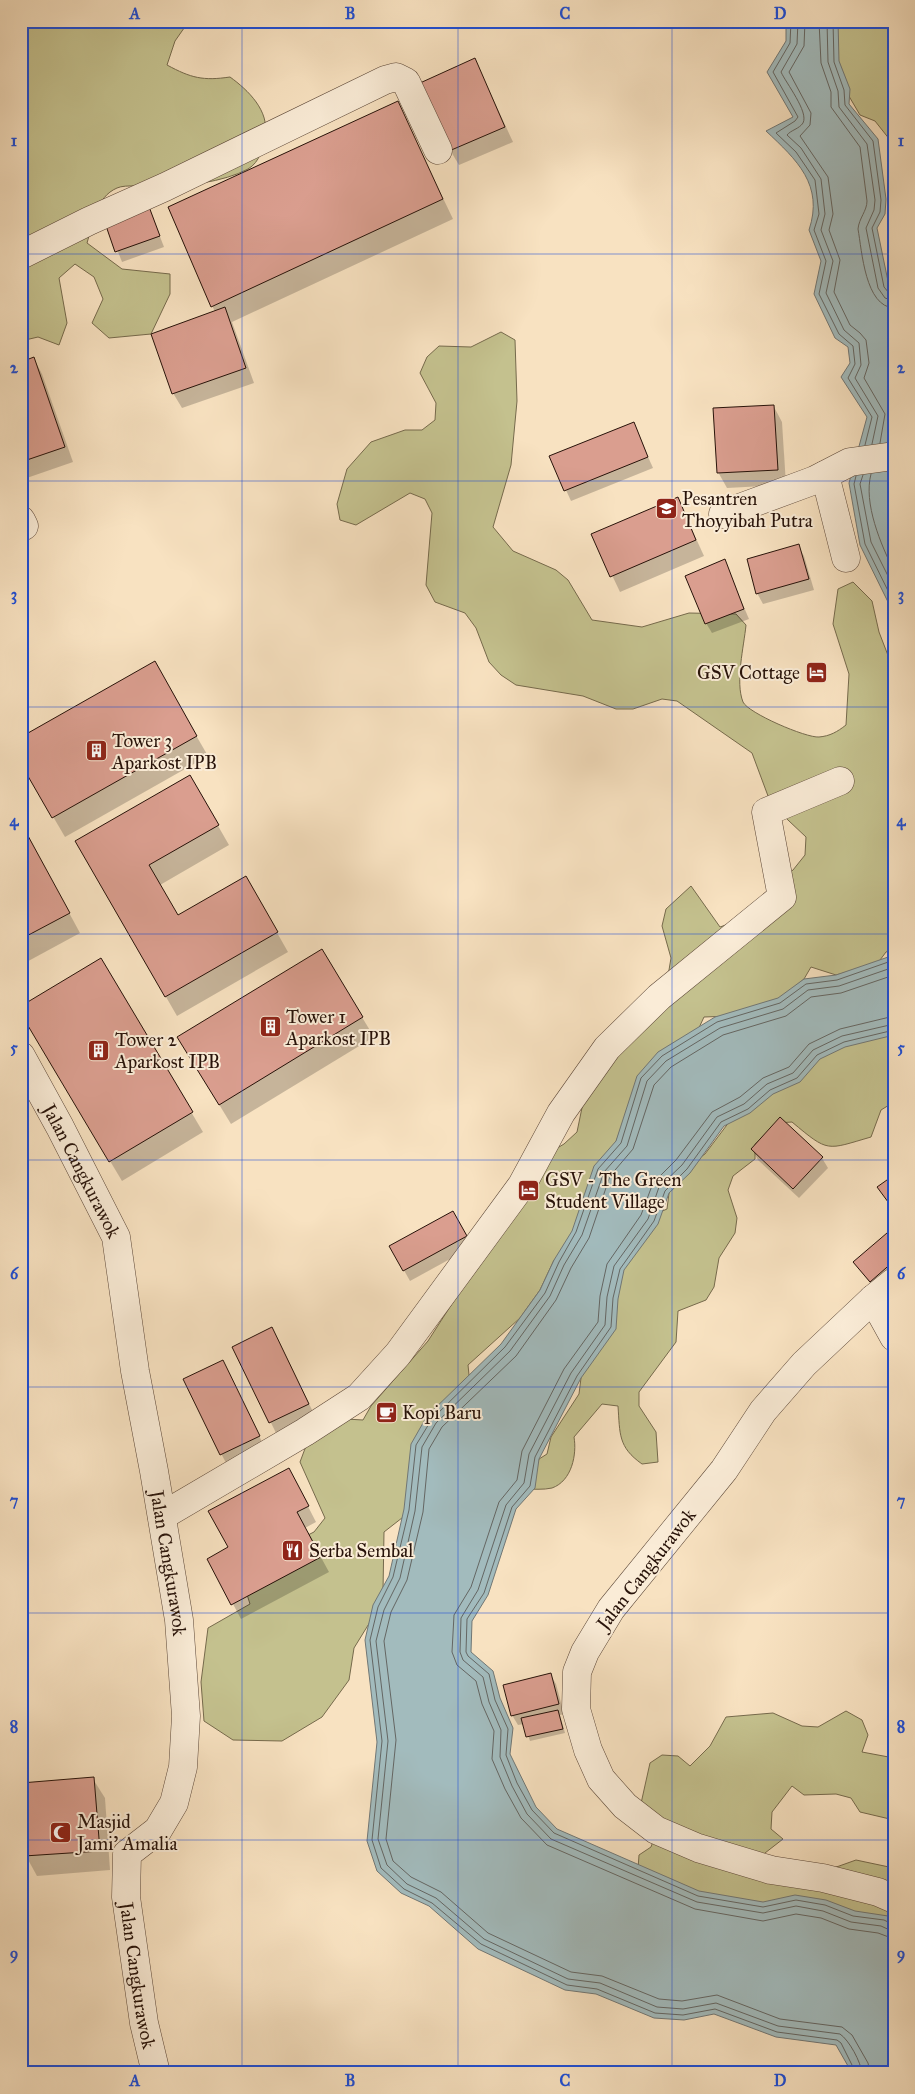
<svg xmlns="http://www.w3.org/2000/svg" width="915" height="2094" font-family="'IM FELL Great Primer',serif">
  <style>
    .green { fill: #c4c18e; stroke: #766a4c }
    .water { fill: #a2bbbd; stroke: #717775 }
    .shadow { fill: #0003 }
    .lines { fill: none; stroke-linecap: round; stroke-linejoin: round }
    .shore { stroke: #646663; stroke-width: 1 }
    .building { fill: #da9e8f; stroke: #271209 }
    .minor-casing { stroke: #5b4637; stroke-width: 29 }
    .minor { stroke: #faecd7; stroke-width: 28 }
    .grid { fill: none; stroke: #1d4ed8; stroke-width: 1; stroke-opacity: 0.55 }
    .labels { text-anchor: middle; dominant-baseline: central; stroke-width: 4; stroke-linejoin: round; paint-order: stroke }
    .poi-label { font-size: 19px; fill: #271209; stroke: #faecd7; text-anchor: start }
    .street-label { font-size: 19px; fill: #271209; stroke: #faecd7 }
    .neatline { fill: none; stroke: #1d4ed8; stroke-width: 2 }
    .grid-label { font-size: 16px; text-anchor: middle; font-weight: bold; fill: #1d4ed8 }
  </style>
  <rect width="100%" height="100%" fill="#f8e2c1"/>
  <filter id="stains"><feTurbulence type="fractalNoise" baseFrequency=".004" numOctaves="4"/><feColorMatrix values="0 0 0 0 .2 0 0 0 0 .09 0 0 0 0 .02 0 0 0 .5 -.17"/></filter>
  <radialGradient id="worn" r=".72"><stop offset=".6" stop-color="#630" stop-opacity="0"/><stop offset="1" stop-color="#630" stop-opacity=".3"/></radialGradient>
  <g class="green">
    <path d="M21,21H189L175,41L167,65C191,78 203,81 230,77C248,90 270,111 265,136C263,148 260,162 248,169C224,182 183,187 155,187C145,187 126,184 117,188C96,197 93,223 87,243L122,269L170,274V294L151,334L109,338L92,323L103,299L94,277L75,264L59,278L67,323L59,345L38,337L21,341Z"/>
    <polygon points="838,21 887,21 891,36 888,86 894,92 894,145 875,121 860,115 829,62"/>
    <path d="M501,332L515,340L517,401L511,465L493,527L513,551L556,570L568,580L592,620L642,627L689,613L736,614L746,625C744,646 735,682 743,702C748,713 806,738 819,737C830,736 837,732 846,725L849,674L833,624L838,589L853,582L872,601L879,632L894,671V948L886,952L877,964L836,975L811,967L804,979L761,1015L704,1017L691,1045L621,1128L579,1244L554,1260L540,1290L520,1318L468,1365L471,1395L416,1507L384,1532L383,1591L370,1622L354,1648L349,1680L322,1717L282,1741L233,1740L204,1721L201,1682L208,1628L250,1604L239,1569L314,1532L325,1518L300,1462L306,1446L329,1418L363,1420L371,1406L428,1341L549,1153L564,1144L577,1132L591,1064L668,976L671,958L662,926L666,909L691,886L720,927L734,922L793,870L805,855L806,837L771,804L752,753L677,701L662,699L633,709H616L583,696L516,685L501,675L489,662L476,628L465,613L435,602L426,585L432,513L425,499L410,493L356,525L340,520L337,504L347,469L371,442L405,430H422L435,420L436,403L420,373L427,357L439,346L471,347Z"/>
    <path d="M894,1013V1102L881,1110L871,1137C826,1150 829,1153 792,1122L777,1123L755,1144V1159L733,1176L728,1190L737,1218L735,1233L719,1258L714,1287L706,1300L678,1311L676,1342L639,1392V1406L656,1432L658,1462L642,1464C618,1447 620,1434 618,1406L602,1404L574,1437C577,1454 572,1481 552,1488C544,1490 532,1489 524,1489L539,1459L547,1454L551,1437L579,1394L581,1378L612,1271L651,1216L667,1209L669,1193L679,1172L705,1154L757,1085Z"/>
    <polygon points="846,1711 862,1720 868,1735 862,1752 894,1758 894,1820 860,1812 851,1798 836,1794 804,1795 792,1786 772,1812 771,1829 783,1839 747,1867 828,1870 856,1860 889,1867 894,1874 894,1921 881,1928 784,1924 638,1869 639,1855 651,1847 656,1833 640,1808 650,1763 662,1755 678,1756 690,1766 710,1746 726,1717 773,1713 802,1726 818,1727"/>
  </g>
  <g class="water">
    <path d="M786,21H838L839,61L850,89L849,104L878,139L886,199L885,214L877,228L889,286L894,292V625L889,604L860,545L849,483L867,417L841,377L850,363L848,347L835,338L814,294L821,261L809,230C824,185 797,160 766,131L793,117L767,72L786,41Z"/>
    <polygon points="894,955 894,1035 845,1047 820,1059 800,1082 773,1094 750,1113 724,1126 690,1173 669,1193 658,1224 624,1270 618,1299 616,1329 581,1378 539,1459 535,1488 516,1509 488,1595 472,1621 471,1652 493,1671 500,1698 513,1728 510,1754 536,1807 557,1829 699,1891 763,1902 795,1895 826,1900 855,1911 888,1916 894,1922 894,2073 852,2073 836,2045 776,2037 714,2014 684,2020 654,2018 596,1994 565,1990 478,1949 429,1906 401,1893 377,1871 367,1841 377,1742 365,1640 373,1605 389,1576 404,1509 411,1444 427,1416 501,1344 540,1290 554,1260 572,1231 594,1166 616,1141 637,1076 658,1052 715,1017 778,998 804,979 836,975"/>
  </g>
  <g class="shadow">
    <polygon points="475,60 513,142 459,165 450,150"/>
    <polygon points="397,102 453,219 232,322 254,383 182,408 173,393 215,312 169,207"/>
    <polygon points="148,206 164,247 122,262 106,221"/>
    <polygon points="34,359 42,374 73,462 21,480 21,363"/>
    <polygon points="774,407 782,422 786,485 727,488 718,472"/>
    <polygon points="633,423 653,468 571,501 551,457"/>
    <polygon points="678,499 704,556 620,592 593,535"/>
    <polygon points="21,543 24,551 21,552"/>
    <polygon points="798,546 804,556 814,590 763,604 757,593"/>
    <polygon points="724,561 749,619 712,633 706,623"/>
    <polygon points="154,663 208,756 65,837 21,762"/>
    <polygon points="190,777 229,845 160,885 178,917 246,878 288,952 177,1016 77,842"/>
    <polygon points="21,824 80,933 21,965"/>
    <polygon points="322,951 374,1037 231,1124 190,1057"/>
    <polygon points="101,960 203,1132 122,1181 21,1012"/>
    <polygon points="752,1149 822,1158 828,1168 799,1198 758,1160"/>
    <polygon points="452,1212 472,1247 410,1281 391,1247"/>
    <polygon points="894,1229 894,1276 876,1291 855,1263"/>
    <polygon points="278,1339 314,1414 276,1433 234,1347"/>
    <polygon points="228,1372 264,1446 227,1465 184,1380"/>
    <polygon points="297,1485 316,1522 305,1528 329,1572 241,1619 233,1604 229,1548"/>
    <polygon points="550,1674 556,1684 564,1714 560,1715 565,1733 530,1741 524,1724 518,1725 512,1715"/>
    <polygon points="93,1779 105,1798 110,1870 37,1876 26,1856 21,1784"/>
  </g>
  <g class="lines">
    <g class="shore">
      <polyline points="791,21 790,43 773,72 798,117 795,121 776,133 796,152 815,180 819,214 814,230 826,261 819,294 839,334 853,346 855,364 848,378 872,417 865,445"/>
      <path d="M798,21L797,44L781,72C786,83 809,112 803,123C799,129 791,130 787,135L801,148L821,179L825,214L821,230L833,261L826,293L844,330L859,343L861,365L855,378L878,416L872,444"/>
      <polyline points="805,21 804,46 789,72 811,113 810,125 800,136 828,177 833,214 829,230 840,260 834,292 850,325 860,333 866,340 869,363 864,378 885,414 880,443"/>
      <path d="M819,21L821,63L831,92V107L860,147L867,201C867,211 859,218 858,229C862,251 865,307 894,308"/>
      <polyline points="827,21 828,62 838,91 839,107 867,144 875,200 874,210 866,228 878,288 885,298 894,301"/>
      <polyline points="833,21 834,62 844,90 845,105 873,141 881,200 880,212 872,228 884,287 889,293 894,295"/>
      <path d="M871,474C863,503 881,545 894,571"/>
      <polyline points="863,475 860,484 871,542 894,588"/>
      <polyline points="856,476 854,484 865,544 894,603"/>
      <polyline points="894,1016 840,1029 809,1044 789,1067 763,1078 740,1097 712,1112 676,1160 653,1183 641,1215 607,1264 600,1296 598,1322 564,1369 522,1451 517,1480 499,1502 471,1587 454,1615 452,1652 457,1665 476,1681 482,1704 494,1731 492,1759 505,1789 521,1818 547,1845 695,1909 763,1921 796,1914 821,1918 849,1929 878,1933 894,1939"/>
      <polyline points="894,1024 842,1036 813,1050 793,1073 767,1084 744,1104 717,1117 682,1165 659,1187 648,1219 614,1266 607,1297 605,1325 571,1373 529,1454 524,1483 506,1505 478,1590 461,1618 460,1652 463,1660 483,1677 489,1702 501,1730 500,1757 512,1786 527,1814 551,1839 697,1902 763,1913 796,1906 823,1911 851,1922 881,1926 894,1932"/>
      <polyline points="894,1030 844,1042 817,1055 797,1078 770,1090 748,1109 721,1122 687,1169 665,1191 654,1221 620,1269 613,1298 611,1327 577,1376 535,1457 530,1486 512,1507 484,1593 467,1619 466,1652 468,1656 489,1674 495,1700 508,1729 506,1755 517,1783 532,1810 554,1833 698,1896 763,1907 796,1900 825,1905 853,1916 884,1920 894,1925"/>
      <polyline points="856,2073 841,2043 837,2040 777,2032 715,2009 683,2015 655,2013 597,1989 567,1985 481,1944 432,1903 404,1889 381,1868 372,1840 382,1741 370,1640 378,1607 393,1577 409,1510 416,1445 432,1419 505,1347 545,1293 559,1262 576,1232 598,1169 621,1143 641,1078 662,1056 717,1022 780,1003 806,984 837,980 894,960"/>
      <path d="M862,2073C861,2062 849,2040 840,2034L778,2026L716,2003L683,2009L657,2007L600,1983L568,1979L484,1939L436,1898L407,1884L387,1865L378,1839L388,1741L376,1641L384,1610L400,1578L415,1511L422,1447L436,1423L510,1351L550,1296L564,1265L582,1235L604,1172L627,1146L647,1081L666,1061L720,1028L783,1009L808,990L839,986L894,967"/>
      <polyline points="870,2073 868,2063 852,2035 842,2027 780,2019 717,1995 682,2001 659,1999 602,1976 571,1972 488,1933 441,1892 411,1877 393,1861 386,1839 396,1740 384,1641 391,1612 407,1580 423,1512 429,1449 442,1427 516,1356 556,1300 571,1268 589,1238 610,1176 633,1149 654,1085 671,1067 723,1035 786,1016 811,997 841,993 894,975"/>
    </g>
  </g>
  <g class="building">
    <polygon points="475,58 505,127 449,151 420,83"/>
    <polygon points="398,101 443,199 211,307 168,207"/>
    <polygon points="148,204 160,236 115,252 104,220"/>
    <polygon points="225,307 246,368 172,394 151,334"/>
    <polygon points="34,357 65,447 21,462 21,362"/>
    <polygon points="774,405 778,470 717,473 713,408"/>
    <polygon points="634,422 648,457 564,491 549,456"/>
    <polygon points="678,497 696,540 610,577 591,534"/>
    <polygon points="799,544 809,579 756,594 747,559"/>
    <polygon points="725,559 744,609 705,624 685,576"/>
    <polygon points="155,661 197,736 52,818 21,764 21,737"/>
    <polygon points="190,775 219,825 149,865 178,915 246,876 278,932 165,997 75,841"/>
    <polygon points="21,823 70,913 21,939"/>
    <polygon points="322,949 363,1017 219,1105 177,1037"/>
    <polygon points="101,958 193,1112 109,1162 21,1014 21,1006"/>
    <polygon points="780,1117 823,1157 793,1189 751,1149"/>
    <polygon points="894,1175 894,1210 877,1187"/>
    <polygon points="453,1211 467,1236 403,1271 389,1246"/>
    <polygon points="894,1227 894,1261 870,1282 853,1262"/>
    <polygon points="272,1327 309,1404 269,1423 232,1347"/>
    <polygon points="223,1360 260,1436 220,1455 183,1379"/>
    <polygon points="289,1468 309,1506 297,1512 321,1557 231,1605 207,1559 228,1547 208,1511"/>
    <polygon points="551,1673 559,1704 511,1716 503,1685"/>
    <polygon points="558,1710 563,1729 526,1737 521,1718"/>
    <polygon points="94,1777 100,1851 24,1856 21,1783"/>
  </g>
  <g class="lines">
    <defs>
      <g id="minor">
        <polyline points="21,255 89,221 165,187 385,80 396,77 406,82 438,150"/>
        <polyline points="825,475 846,558"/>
        <polyline points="723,514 815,480 850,462 894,456"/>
        <polyline points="21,520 24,526"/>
        <path id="s1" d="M21,1056L60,1127L116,1237L135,1371L154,1471L179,1620L186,1716L183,1767L174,1803L158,1830L127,1854L126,1897L144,2023L156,2073"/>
        <polyline points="894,1282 873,1299 804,1364 763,1411 724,1470 611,1609 585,1652 577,1672 576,1709 588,1750 601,1779 625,1806 656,1830 698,1848 771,1870 823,1878 878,1892 894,1899"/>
        <polyline points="873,1299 894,1337"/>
        <polyline points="162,1516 305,1432 359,1397 398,1354 522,1185 561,1113 607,1048 659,997 782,897 766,812 840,781"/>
      </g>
    </defs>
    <use href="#minor" class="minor-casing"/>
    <use href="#minor" class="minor"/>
  </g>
  <path class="grid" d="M242,21V2073M458,21V2073M672,21V2073M21,254H894M21,481H894M21,707H894M21,934H894M21,1160H894M21,1387H894M21,1613H894M21,1840H894"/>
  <defs>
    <symbol id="school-square" viewBox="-11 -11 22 22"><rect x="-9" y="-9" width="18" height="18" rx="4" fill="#8f2418" stroke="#faecd7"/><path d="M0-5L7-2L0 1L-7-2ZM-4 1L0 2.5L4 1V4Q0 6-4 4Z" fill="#fff"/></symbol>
    <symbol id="hotel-square" viewBox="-11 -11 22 22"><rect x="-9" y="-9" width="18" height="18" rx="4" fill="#8f2418" stroke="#faecd7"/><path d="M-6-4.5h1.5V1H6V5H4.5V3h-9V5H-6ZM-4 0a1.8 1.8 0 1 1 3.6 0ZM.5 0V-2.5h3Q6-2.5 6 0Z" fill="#fff"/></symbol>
    <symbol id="building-square" viewBox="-11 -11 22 22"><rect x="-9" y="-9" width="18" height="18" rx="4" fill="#8f2418" stroke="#faecd7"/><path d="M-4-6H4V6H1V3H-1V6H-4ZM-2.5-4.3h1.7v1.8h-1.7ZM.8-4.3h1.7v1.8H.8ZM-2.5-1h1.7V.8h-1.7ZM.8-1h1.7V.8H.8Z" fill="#fff"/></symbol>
    <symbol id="cafe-square" viewBox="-11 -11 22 22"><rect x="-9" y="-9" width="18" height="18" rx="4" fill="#8f2418" stroke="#faecd7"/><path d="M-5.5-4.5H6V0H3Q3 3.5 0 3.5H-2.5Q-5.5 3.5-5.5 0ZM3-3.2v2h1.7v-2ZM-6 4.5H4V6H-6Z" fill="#fff"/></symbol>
    <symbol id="restaurant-square" viewBox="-11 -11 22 22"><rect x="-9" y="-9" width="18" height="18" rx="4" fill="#8f2418" stroke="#faecd7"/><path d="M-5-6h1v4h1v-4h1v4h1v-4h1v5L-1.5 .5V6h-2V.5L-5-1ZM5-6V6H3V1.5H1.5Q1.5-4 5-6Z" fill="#fff"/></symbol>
    <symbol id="mosque-square" viewBox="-11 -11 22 22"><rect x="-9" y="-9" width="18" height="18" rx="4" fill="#8f2418" stroke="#faecd7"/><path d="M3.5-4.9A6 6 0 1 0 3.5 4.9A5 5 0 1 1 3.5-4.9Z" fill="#fff"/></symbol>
  </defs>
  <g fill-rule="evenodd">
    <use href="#school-square" x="654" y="496" width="25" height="25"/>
    <use href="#hotel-square" x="804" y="660" width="25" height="25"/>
    <use href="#building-square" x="84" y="738" width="25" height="25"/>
    <use href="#building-square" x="258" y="1014" width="25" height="25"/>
    <use href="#building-square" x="86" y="1038" width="25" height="25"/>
    <use href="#hotel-square" x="516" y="1178" width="25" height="25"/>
    <use href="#cafe-square" x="374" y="1400" width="25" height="25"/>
    <use href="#restaurant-square" x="280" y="1538" width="25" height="25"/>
    <use href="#mosque-square" x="48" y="1820" width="25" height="25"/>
  </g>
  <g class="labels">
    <g class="poi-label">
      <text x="682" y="498">Pesantren<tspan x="682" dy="22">Thoyyibah Putra</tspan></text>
      <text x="800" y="672" text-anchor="end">GSV Cottage</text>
      <text x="112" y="740">Tower 3<tspan x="112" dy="22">Aparkost IPB</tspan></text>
      <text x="286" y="1016">Tower 1<tspan x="286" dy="22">Aparkost IPB</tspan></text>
      <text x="115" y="1039">Tower 2<tspan x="115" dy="22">Aparkost IPB</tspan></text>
      <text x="545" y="1179">GSV - The Green<tspan x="545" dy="22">Student Village</tspan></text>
      <text x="402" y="1412">Kopi Baru</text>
      <text x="309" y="1550">Serba Sembal</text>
      <text x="77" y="1821">Masjid<tspan x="77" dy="22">Jami' Amalia</tspan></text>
    </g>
    <g class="street-label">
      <text stroke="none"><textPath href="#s1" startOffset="130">Jalan Cangkurawok</textPath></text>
      <text stroke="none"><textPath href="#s1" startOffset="535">Jalan Cangkurawok</textPath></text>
      <text transform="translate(646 1569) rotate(-52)">Jalan Cangkurawok</text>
      <text stroke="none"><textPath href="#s1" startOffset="970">Jalan Cangkurawok</textPath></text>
    </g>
  </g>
  <rect width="915" height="2094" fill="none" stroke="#f8e2c1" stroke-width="55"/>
  <rect x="28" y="28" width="860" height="2038" class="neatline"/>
  <g class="grid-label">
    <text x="135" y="19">A</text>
    <text x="350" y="19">B</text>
    <text x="565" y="19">C</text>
    <text x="780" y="19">D</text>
    <text x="14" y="146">1</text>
    <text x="901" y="146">1</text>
    <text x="14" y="373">2</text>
    <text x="901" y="373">2</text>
    <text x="14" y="600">3</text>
    <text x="901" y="600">3</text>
    <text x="14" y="826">4</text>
    <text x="901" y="826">4</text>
    <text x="14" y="1053">5</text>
    <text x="901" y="1053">5</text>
    <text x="14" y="1279">6</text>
    <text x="901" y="1279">6</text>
    <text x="14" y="1506">7</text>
    <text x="901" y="1506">7</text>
    <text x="14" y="1732">8</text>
    <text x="901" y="1732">8</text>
    <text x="14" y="1959">9</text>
    <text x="901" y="1959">9</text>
    <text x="135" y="2086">A</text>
    <text x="350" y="2086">B</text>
    <text x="565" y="2086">C</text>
    <text x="780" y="2086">D</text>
  </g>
  <rect width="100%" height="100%" filter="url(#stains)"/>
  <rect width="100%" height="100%" fill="url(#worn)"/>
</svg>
